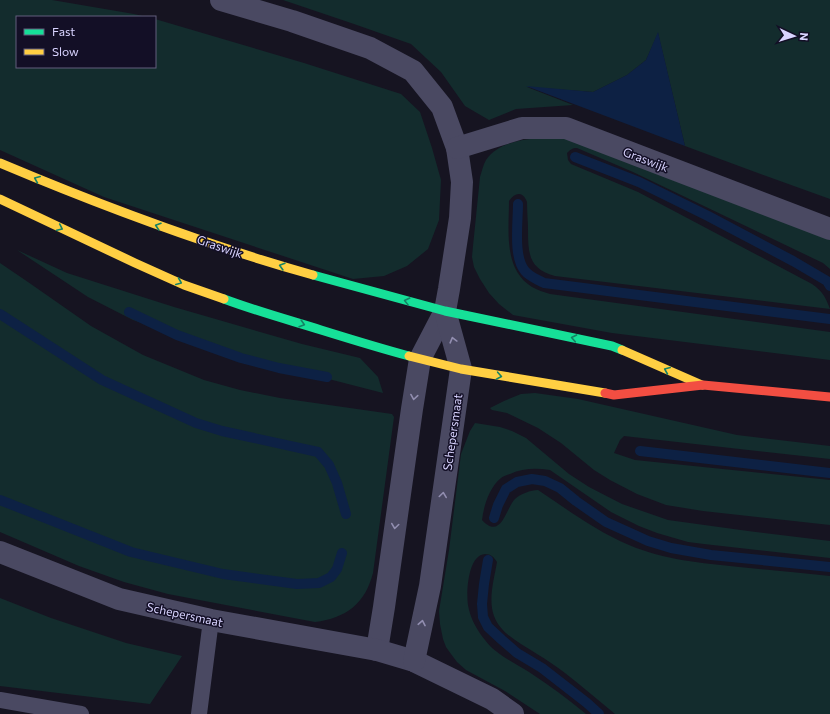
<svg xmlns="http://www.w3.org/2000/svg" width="830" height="714" font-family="Commissioner,sans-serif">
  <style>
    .green { fill: #132c2d }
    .water { fill: #0d2144 }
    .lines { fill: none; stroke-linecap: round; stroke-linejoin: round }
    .stream { stroke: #0d2144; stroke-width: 10 }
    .lane { stroke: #4a4962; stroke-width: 16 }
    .street { stroke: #4a4962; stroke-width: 22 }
    .fast { stroke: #16e098; stroke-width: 9 }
    .slow { stroke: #ffcf43; stroke-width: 9 }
    .jam { stroke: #f24e42; stroke-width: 9 }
    .oneway { stroke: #158265 }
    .oneway2 { stroke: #928eb0 }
    .labels { text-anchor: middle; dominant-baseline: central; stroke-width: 3; stroke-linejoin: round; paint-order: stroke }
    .street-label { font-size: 12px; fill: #d9d4ff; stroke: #130f26 }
  </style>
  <rect width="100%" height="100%" fill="#161421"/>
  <g class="green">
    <polygon points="0,0 52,0 134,14 147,17 17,17 17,67 155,67 155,19 304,63 401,94 420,112 432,148 441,180 439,220 428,249 407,266 384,276 353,279 104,197 0,150"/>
    <polygon points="283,0 830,0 830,199 747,169 685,146 658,33 646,60 627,75 593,92 527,87 573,105 516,109 489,120 465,106 441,72 411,44 354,24"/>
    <path d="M537,138H563L585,143L830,240V269L823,263L633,172L577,148C572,148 570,150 567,153L568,160L571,164L638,192L812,284C823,292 825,296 830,309L555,276C529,269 528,254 528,230C528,221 527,212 527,202C523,191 515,192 509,201C509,230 503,269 532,287C537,290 544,292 550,294L830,332V360L612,333L513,315L499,304L489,293L480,279L474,267L472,257L473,246L480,177C482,171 483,165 486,160C497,144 519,140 537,138Z"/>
    <polygon points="17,250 67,273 174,307 302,344 360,358 378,377 383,393 286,368 212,347 133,320 88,297"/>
    <path d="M0,263L28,282L91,326L143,355L204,380L240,390L280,398L392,414L394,417L373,573C365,604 346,618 315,622L168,594L124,582L79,566L0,532Z"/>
    <polygon points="535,393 578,399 737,435 830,446 830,459 624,436 620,440 614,453 635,460 830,480 830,525 703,511 666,505 637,494 610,480 594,470 561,443 538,428 507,413 492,410 490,408 504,401 521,394"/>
    <path d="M475,423L500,427L512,431L526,438L569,474L589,487L622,504L668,520L748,531L830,541V558L704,544L688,542L657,533L639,526L611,512L550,470C536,468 523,468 510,474C507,475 503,476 501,478C489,488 484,505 482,520C501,541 506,508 515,499C520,494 531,490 538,490C568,510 596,531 629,545C664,560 702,563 739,567C769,570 800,573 830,576V714H615C598,700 582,686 565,673C556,666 547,660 537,654C522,644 501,635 494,616C488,599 494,580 497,562C494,557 491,554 485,554C468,555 466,592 468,605C470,618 477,630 485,640C495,654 515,663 529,672C549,685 568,699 586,714H540L505,691L466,670L457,662L451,654L446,647L443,639L440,624L439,611L449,550L461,454L470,431Z"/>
    <polygon points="0,598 51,618 126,643 182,656 150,704 0,686"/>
  </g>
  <polygon class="water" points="658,32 685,146 526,86 593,92 627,75 646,60"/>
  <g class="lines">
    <g class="stream">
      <polyline points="575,157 639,182 708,216 793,261 827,281 830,286"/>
      <path d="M518,204C518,222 513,257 525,271C530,277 537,279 544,283L830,319"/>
      <polyline points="129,312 177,335 241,358 279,368 327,377"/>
      <polyline points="0,314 102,380 196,423 222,431 318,452 329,465 337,483 346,514"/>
      <polyline points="640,451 830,473"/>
      <polyline points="0,500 131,552 223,574 297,584 319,583 331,577 337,569 342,553"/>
      <polyline points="494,518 498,505 506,489 517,482 532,479 545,481 560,488 576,501 606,522 648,541 671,548 711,555 830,567"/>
      <polyline points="488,560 484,584 482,604 483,617 488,627 502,640 517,653 542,668 587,703 599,714"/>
    </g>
    <g class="lane">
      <polyline points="0,700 81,714"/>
      <polyline points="199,714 211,620"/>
    </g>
    <g class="street">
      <polyline points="221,0 292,21 370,48 413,71 442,107 457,148 462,182 460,218 449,289 445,311 420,359 412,409 384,607 377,650"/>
      <polyline points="457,148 522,128 566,128 830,229"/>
      <polyline points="0,552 119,599 211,620 377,650 414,661 492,699 513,714"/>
      <polyline points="414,661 430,586 461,369 445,311"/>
    </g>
    <g class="fast">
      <polyline points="313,275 445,311 612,346 622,350"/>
      <path d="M224,299C256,311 289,320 321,330C350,339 379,348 409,356"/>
    </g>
    <g class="slow">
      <path d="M0,163C102,206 206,245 313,275"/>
      <polyline points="0,199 135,263 184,285 224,299"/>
      <polyline points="622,350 702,385"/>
      <polyline points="409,356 461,369 605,393"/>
    </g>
    <polyline class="jam" points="605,393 614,395 703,385 830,397"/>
  </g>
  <defs><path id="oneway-chevron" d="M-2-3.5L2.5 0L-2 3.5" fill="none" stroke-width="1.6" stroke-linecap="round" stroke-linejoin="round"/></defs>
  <g class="oneway">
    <use href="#oneway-chevron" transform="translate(37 179) rotate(-157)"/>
    <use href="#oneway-chevron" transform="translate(158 226) rotate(-162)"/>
    <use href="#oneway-chevron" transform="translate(60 228) rotate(25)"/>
    <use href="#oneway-chevron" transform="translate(282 266) rotate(-164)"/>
    <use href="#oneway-chevron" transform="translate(179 282) rotate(23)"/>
    <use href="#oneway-chevron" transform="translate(407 301) rotate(-166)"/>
    <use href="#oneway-chevron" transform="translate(302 324) rotate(17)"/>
    <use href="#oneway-chevron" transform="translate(574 338) rotate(-169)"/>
    <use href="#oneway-chevron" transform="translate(667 370) rotate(-157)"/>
    <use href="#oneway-chevron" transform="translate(499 376) rotate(10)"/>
  </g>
  <g class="oneway2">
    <use href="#oneway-chevron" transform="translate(453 340) rotate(-105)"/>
    <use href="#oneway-chevron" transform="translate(414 397) rotate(99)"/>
    <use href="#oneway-chevron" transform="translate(443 495) rotate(-82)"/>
    <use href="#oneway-chevron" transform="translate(395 526) rotate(98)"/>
    <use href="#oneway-chevron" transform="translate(422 623) rotate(-79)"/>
  </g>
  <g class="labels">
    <g class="street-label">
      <text transform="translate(646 159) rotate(21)">Graswijk</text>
      <text transform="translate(220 246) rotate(19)">Graswijk</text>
      <text transform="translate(452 432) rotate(-82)">Schepersmaat</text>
      <text transform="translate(185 614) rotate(12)">Schepersmaat</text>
    </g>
  </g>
  <rect x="16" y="16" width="140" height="52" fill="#130f26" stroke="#625e7d"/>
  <rect x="24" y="29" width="20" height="6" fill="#16e098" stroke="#625e7d"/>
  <text x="52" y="36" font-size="12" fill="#d9d4ff">Fast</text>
  <rect x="24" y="49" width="20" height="6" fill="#ffcf43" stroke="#625e7d"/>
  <text x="52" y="56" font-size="12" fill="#d9d4ff">Slow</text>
  <g transform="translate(794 36) rotate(94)" stroke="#130f26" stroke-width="3" paint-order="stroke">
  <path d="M0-3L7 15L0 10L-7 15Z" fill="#d9d4ff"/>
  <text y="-6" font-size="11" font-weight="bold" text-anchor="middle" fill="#d9d4ff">N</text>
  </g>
</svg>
